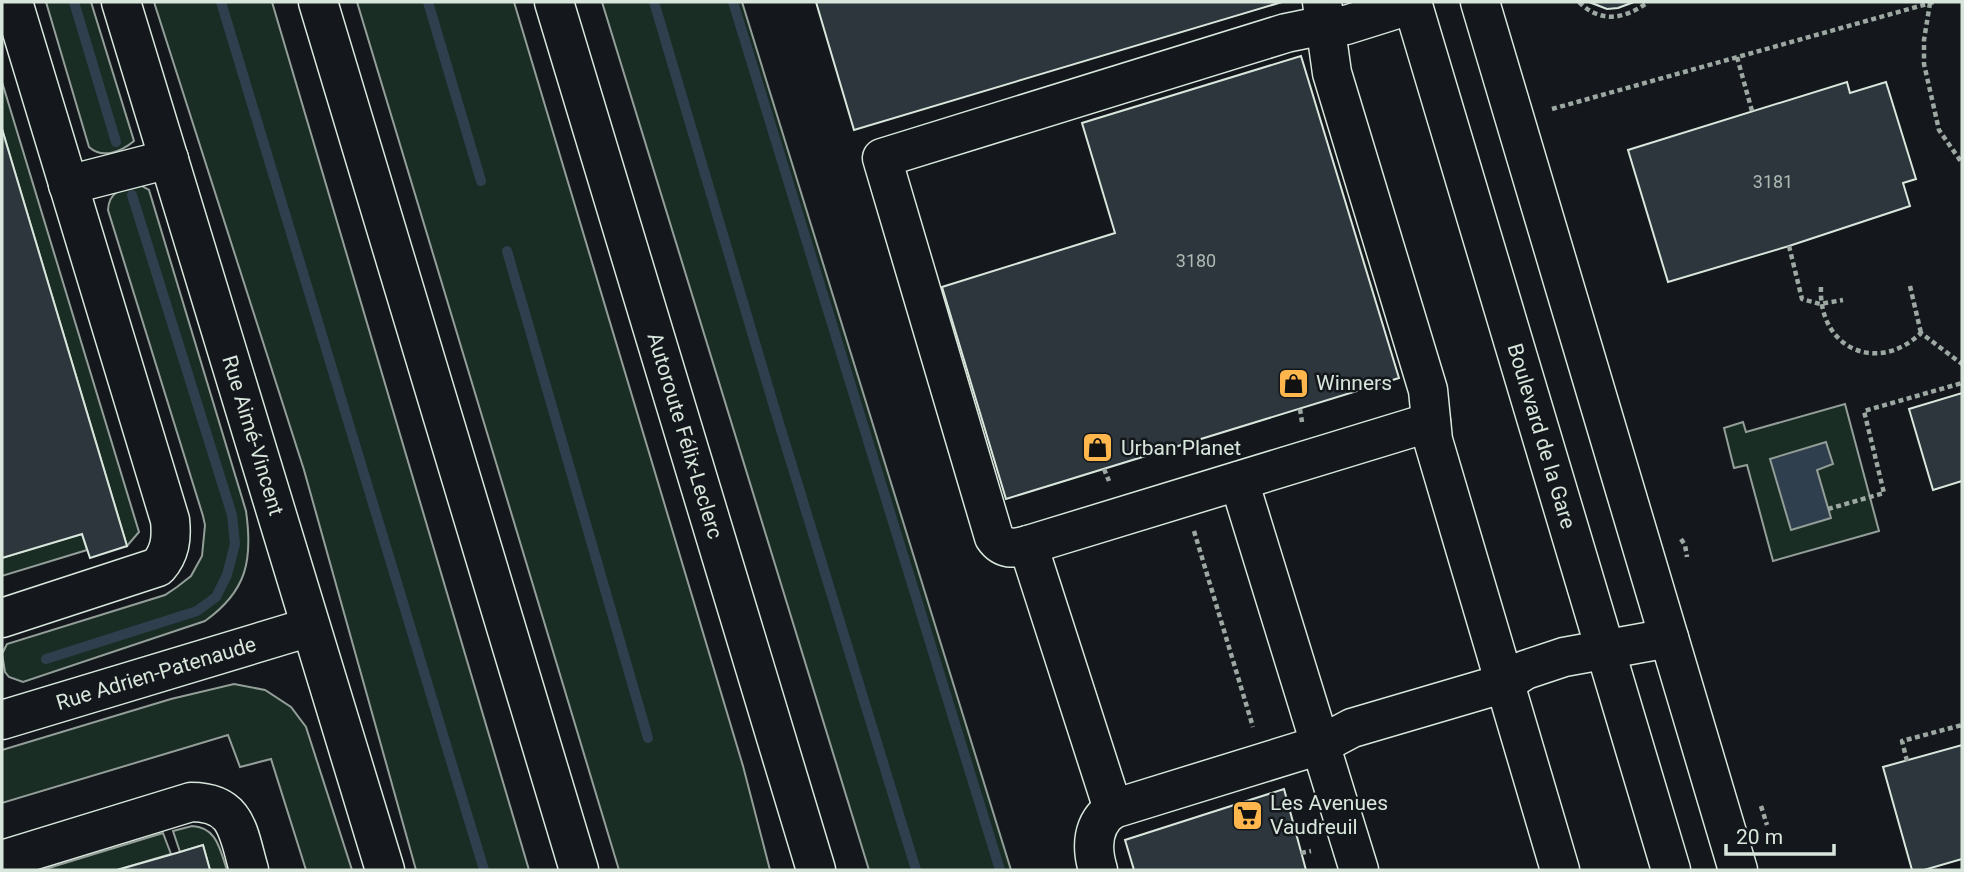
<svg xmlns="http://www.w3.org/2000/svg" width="1964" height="872" font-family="Roboto,sans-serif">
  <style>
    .green { fill: #1a2d24; stroke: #939e99; stroke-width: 2 }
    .water { fill: #2f3f4d; stroke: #939e99; stroke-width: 2 }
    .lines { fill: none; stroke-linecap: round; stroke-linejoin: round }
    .stream { stroke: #2f3f4d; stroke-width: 10 }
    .building { fill: #2c363c; stroke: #d8e6dc; stroke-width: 2 }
    .minor-casing { stroke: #d8e6dc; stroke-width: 41 }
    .major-casing { stroke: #d8e6dc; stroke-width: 41 }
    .highway-casing { stroke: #d8e6dc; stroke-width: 41 }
    .path { stroke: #9da8a2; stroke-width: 4.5; stroke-dasharray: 5 3.5; stroke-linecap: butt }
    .minor { stroke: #14181c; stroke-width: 38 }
    .major { stroke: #14181c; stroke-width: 38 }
    .highway { stroke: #14181c; stroke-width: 38 }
    .labels { text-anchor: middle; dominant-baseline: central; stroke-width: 5; stroke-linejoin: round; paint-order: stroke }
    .number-label { font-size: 18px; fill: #adbab4 }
    .poi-label { font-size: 21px; fill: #d8e6dc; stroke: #14181c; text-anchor: start }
    .street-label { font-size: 21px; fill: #d8e6dc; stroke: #14181c }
  </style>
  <rect width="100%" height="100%" fill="#14181c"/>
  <g class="green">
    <path d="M46,2H91L134,141C121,152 102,159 89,147Z"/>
    <polygon points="154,2 272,2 529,870 416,870 304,470"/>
    <polygon points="357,2 514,2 743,766 770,870 619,870"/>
    <polygon points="602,2 742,2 1011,870 869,870"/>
    <polygon points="2,82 139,532 127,546 2,129"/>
    <path d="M140,185L149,190L246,511C253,560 247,591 205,621L23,682L9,677L5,672L2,654L7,644L165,595L177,587L191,576L202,556L205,525L203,516L108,210C109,190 123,189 140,185Z"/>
    <polygon points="1845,404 1879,531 1773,561 1747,465 1734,468 1724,428 1743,422 1746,432"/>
    <polygon points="82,534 87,550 2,576 2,558"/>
    <polygon points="234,684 265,690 291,707 306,727 352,870 306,870 271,759 240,767 228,735 2,803 2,750 171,699"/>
    <path d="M192,826C217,827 220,850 227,870H210L203,845L180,852L173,831Z"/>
    <polygon points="163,833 171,854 117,870 42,870"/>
  </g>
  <polygon class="water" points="1826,442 1833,464 1817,470 1831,518 1791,530 1770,459"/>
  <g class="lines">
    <g class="stream">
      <polyline points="74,2 116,142"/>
      <polyline points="221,2 484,870"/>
      <polyline points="428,2 481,181"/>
      <polyline points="654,2 775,410 916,870"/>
      <polyline points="733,2 1000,870"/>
      <polyline points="507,251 648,738"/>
      <polyline points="46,659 197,611 216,597 227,575 235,544 232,515 132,195"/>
    </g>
  </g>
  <g class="building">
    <polygon points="816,2 1282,2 854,130"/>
    <polygon points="1589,2 1634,2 1618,8 1607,9"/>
    <polygon points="1301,56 1399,378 1006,499 942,287 1115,233 1082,123"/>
    <polygon points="1847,82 1850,93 1886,82 1916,179 1903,183 1910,206 1789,246 1668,282 1628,150"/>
    <polygon points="2,129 127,546 90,558 82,534 2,558"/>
    <polygon points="1962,393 1962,481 1933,490 1909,409"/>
    <polygon points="1962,745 1962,859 1924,870 1912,870 1883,767"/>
    <polygon points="1284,789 1306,870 1134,870 1125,840"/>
    <polygon points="203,845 210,870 117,870 180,852"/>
  </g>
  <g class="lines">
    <defs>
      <g id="minor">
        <path id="s1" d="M121,2L385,870"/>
        <polyline points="1322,2 1332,73 1428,390 1433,440 1560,870"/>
        <polyline points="68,185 169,159"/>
        <polyline points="1431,422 1028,545 1113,809 1320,745 1352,728 1505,683 1525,670 1564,657 1669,638"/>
        <polyline points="1239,481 1359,870"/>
        <path d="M1028,545C1014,549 1003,550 994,537L882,158L1286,33L1325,25H1346L1413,4"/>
        <path d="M2,618L158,567C170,553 172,539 170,520L13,2"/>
        <path id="s2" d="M2,720L310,627"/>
        <path d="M2,860L191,802C238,802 238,833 249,870"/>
        <path d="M1098,870C1091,847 1092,823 1113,809"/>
      </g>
      <g id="major">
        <path id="s3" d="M1412,2L1671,870"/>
        <polyline points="1480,2 1738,870"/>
      </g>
      <g id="highway">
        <polyline points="318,2 579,870"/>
        <path id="s4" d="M554,2L816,870"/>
      </g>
    </defs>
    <use href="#minor" class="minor-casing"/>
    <use href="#major" class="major-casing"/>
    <use href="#highway" class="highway-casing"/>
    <g class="path">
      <path d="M1579,2C1601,24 1625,19 1648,2"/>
      <polyline points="1930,3 1924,40 1924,64 1939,130 1962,163"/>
      <polyline points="1737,57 1752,111"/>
      <polyline points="1552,109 1934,2"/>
      <polyline points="1789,246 1802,299 1820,304 1843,300"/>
      <polyline points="1910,286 1921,333"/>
      <path d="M1821,287C1818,348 1877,375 1921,333L1962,364"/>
      <polyline points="1300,409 1302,422"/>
      <polyline points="1104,469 1109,481"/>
      <polyline points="1828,509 1884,493 1864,411 1962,383"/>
      <polyline points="1194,531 1253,727"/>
      <polyline points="1681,539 1685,545 1687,557"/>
      <polyline points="1907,761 1902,741 1962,725"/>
      <polyline points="1761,806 1767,825"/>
      <polyline points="1301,853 1311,851"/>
    </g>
    <use href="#minor" class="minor"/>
    <use href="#major" class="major"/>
    <use href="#highway" class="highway"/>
  </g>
  <defs>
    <symbol id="shop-square" viewBox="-11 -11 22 22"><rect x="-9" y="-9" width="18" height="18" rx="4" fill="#ffb74d" stroke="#14181c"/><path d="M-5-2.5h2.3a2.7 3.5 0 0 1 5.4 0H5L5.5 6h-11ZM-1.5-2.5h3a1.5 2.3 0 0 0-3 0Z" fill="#111"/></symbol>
    <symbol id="supermarket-square" viewBox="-11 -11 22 22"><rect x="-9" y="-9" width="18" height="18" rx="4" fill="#ffb74d" stroke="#14181c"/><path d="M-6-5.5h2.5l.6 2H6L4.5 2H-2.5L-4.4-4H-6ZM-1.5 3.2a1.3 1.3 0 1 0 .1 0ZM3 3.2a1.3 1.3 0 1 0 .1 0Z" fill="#111"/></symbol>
  </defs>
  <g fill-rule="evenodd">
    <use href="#shop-square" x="1276" y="366" width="35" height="35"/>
    <use href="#shop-square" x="1080" y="430" width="35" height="35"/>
    <use href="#supermarket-square" x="1230" y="798" width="35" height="35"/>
  </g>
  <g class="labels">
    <g class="number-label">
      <text x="1773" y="181">3181</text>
      <text x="1196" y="260">3180</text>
    </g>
    <g class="poi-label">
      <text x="1316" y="383">Winners</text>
      <text x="1121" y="448">Urban Planet</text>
      <text x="1270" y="803">Les Avenues<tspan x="1270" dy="24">Vaudreuil</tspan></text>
    </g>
    <g class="street-label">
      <text stroke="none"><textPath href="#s1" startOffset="453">Rue Aimé-Vincent</textPath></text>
      <text stroke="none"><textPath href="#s4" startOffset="453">Autoroute Félix-Leclerc</textPath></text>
      <text stroke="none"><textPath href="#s3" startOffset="453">Boulevard de la Gare</textPath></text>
      <text stroke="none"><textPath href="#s2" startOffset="161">Rue Adrien-Patenaude</textPath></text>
    </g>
  </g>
  <rect width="1964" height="872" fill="none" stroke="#d8e6dc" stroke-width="7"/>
  <path d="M1726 844v10h108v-10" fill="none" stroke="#d8e6dc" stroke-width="3.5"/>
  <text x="1736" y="844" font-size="21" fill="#d8e6dc" stroke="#14181c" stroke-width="5" paint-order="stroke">20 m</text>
</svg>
